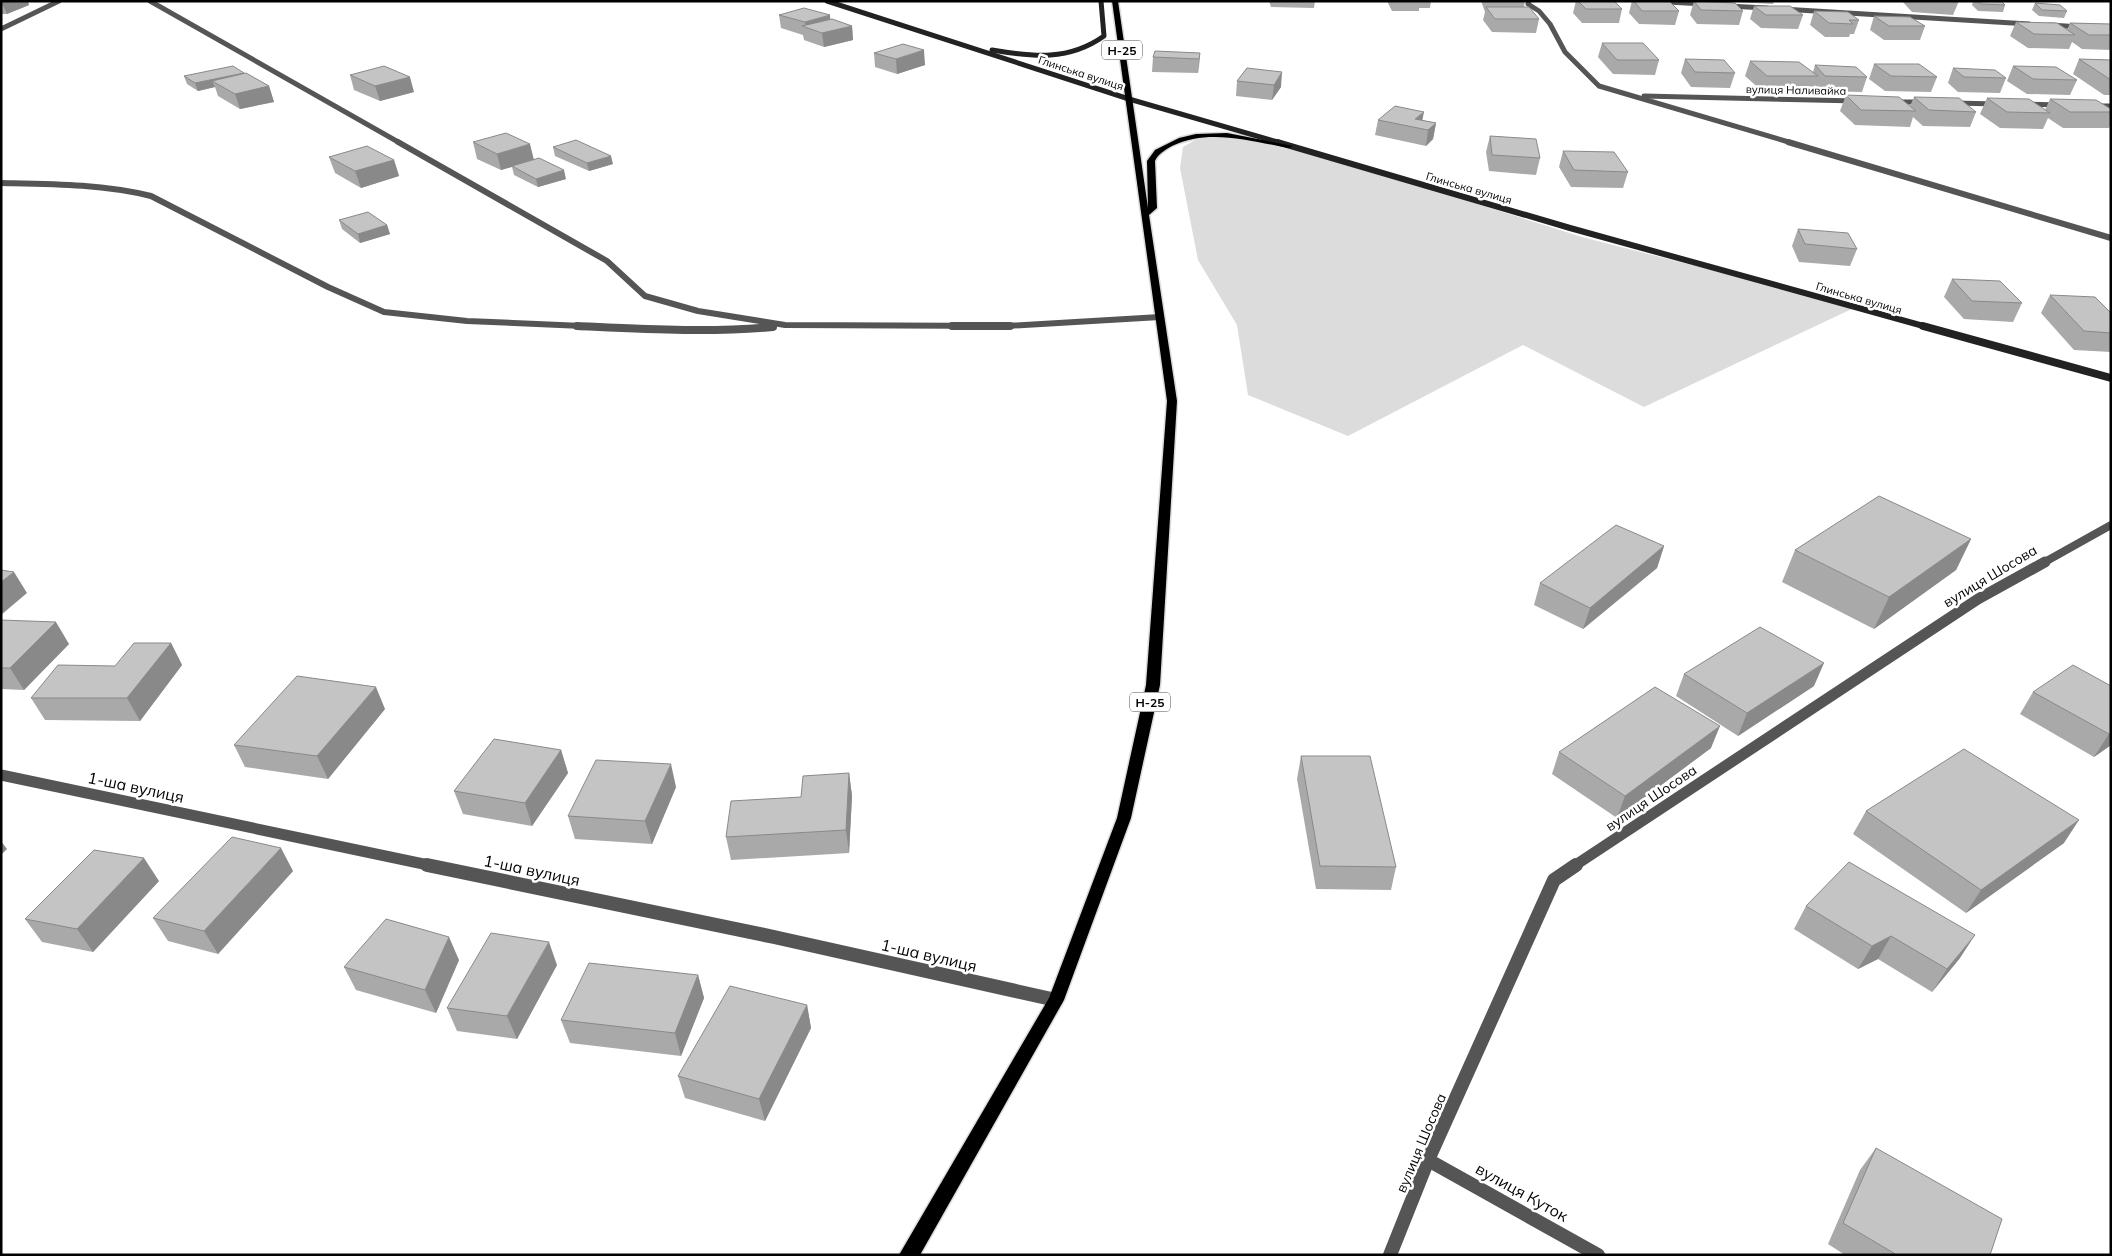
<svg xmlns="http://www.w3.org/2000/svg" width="2112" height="1256" font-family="Mulish,sans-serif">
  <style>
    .green { fill: #dcdcdc }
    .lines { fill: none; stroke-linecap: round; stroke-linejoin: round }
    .primary-casing { stroke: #dbdbdb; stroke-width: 3 }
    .street-far4 { stroke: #555; stroke-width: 5 }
    .street-far3 { stroke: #555; stroke-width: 6 }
    .street-far2 { stroke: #555; stroke-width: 8 }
    .street-far1 { stroke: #555; stroke-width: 11 }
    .street { stroke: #555; stroke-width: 14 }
    .secondary-far2 { stroke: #222; stroke-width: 5 }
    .secondary-far1 { stroke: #222; stroke-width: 6 }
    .secondary { stroke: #222; stroke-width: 8 }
    .primary { fill: #000; fill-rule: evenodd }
    .wall { fill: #a9a9a9 }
    .shaded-wall { fill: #898989 }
    .building { fill: #c4c4c4; stroke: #898989 }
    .labels { text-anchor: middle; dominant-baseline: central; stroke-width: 5; stroke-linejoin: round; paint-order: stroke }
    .far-street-label { font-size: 11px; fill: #000; stroke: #fff }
    .shield { fill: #fff; stroke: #4c4c4c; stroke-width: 1 }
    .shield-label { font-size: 12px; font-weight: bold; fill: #000 }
    .street-label { font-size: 14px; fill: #000; stroke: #fff }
    .near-street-label { font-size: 16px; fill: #000; stroke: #fff }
  </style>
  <rect width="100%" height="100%" fill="#fff"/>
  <polygon class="green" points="1222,133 1242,134 1360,167 1582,237 1856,307 1644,407 1523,345 1348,436 1248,395 1237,325 1198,260 1180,168 1183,147 1197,139"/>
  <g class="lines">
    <defs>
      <path id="primary" d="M1112,1H1118L1148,208L1147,161L1155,150L1179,138L1196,134L1227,133L1293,146L1289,148C1250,141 1209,128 1172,146C1165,150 1158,154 1155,161L1157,208L1149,215L1177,401L1160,685L1131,818L1064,1000L920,1255H899L1049,998L1117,818L1146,685L1167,401Z"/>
    </defs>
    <use href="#primary" class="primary-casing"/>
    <g class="street-far4">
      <polyline points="150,1 400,143"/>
      <polyline points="1529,1 1528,4 1539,11 1550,24 1565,52 1599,86 1792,143"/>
      <polyline points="1648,1 1705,4"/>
      <polyline points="1727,6 1767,8"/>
      <polyline points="1782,9 2029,24"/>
      <polyline points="2049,25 2082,27"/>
      <polyline points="1,29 59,1"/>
      <polyline points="1644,96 1857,101"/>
      <polyline points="1891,102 1924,102"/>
      <polyline points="1954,103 1997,104"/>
      <polyline points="2024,104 2059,105"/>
      <polyline points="2094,106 2111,106"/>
    </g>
    <g class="street-far3">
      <polyline points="398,142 607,261 645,296 698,311 785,325 1006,326 1160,317"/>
      <polyline points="1788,142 2111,238"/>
      <path d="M1,183C52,184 102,184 151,196L328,287L384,312L467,321L606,327"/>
    </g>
    <g class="street-far2">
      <path d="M577,326C642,329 708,333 773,327"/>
      <polyline points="952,326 1010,326"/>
      <polyline points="2043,563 2111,525"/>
    </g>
    <g class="street-far1">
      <polyline points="1,775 433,866"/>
      <polyline points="1574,866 1978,599 2045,562"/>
    </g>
    <g class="street">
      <polyline points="427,865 774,937 1056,1000"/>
      <polyline points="1428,1160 1598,1255"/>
      <polyline points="1390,1255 1428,1160 1554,880 1576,865"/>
    </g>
    <g class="secondary-far2">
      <polyline points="827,1 1129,99 1281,143"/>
      <path d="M992,50C1033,57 1069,61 1104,36L1101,1"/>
    </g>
    <polyline class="secondary-far1" points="1277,142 1570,228 1927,327"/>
    <polyline class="secondary" points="1923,326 2111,378"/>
    <use href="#primary" class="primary"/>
  </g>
  <g class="wall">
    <polygon points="1,1 29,5 7,14 1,14"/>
    <polygon points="1269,1 1315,1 1314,8 1271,7"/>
    <polygon points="1387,1 1431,1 1430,8 1419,8 1419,11 1392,11"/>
    <polygon points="1481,1 1525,1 1524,7 1539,19 1536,33 1492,32 1483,20 1485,12"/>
    <polygon points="1576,1 1614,1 1622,9 1619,23 1582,23 1573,13"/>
    <polygon points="1632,1 1669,1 1679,11 1675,25 1639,24 1629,13"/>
    <polygon points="1694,1 1743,11 1739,25 1697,24 1690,15"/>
    <polygon points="1734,1 1774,1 1773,4 1735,2"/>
    <polygon points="1902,1 1959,1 1953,15 1912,12"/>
    <polygon points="1973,1 2001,1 2005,5 2003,12 1978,11 1972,5"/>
    <polygon points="2035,3 2067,11 2064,18 2039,16 2032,10"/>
    <polygon points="1754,6 1803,15 1798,29 1761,28 1750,19"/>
    <polygon points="1814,11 1859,20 1854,34 1850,34 1849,37 1825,37 1810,25"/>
    <polygon points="779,15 830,19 852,26 853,40 824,47 804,40 803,35 781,28"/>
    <polygon points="1874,16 1925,26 1920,40 1884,40 1870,30"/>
    <polygon points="2016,22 2067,30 2070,23 2111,24 2111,50 2082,49 2072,42 2069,49 2028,48 2010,36"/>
    <polygon points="1602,43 1659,60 1655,75 1613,74 1598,57"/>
    <polygon points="874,53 925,65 897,74 875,67"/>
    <polygon points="1200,53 1198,73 1152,72 1153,57"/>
    <polygon points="1685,59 1735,73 1730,88 1691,87 1681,73"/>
    <polygon points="2079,59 2111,60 2111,95 2104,95 2073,74"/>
    <polygon points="1750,61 1813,72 1815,65 1867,77 1862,92 1820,91 1815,85 1813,91 1762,91 1745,76"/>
    <polygon points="1874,64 1937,77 1931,92 1885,91 1869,79"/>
    <polygon points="2013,66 2077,80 2070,95 2027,94 2007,81"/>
    <polygon points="1247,68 1281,87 1272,100 1236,96 1237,81"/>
    <polygon points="1953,68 2006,78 2000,93 1958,92 1948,83"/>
    <polygon points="244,73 269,86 274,102 240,109 218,96 215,87 198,91 187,84 184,76"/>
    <polygon points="350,75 414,92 380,101 354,90"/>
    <polygon points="1846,95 1910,106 1914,97 1976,112 1970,127 1923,126 1913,117 1910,127 1855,125 1840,111"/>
    <polygon points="1987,98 2045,110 2050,99 2111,109 2111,125 2109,128 2063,128 2048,118 2043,129 2000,128 1980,114"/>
    <polygon points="1378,120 1422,120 1436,123 1433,139 1426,146 1375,135"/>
    <polygon points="1490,136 1540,158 1536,175 1489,171 1486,152"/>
    <polygon points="473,142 534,160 566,179 538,187 514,175 512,167 501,170 477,159"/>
    <polygon points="553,147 613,164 589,171 555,156"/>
    <polygon points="1563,151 1628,172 1623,188 1571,187 1559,167"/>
    <polygon points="329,157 394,160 399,176 361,188 335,173"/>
    <polygon points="339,220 387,225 390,234 360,243 342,229"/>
    <polygon points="1798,229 1857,249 1850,266 1799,262 1792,246"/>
    <polygon points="1952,279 2022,303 2013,322 1964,319 1944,297"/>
    <polygon points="2050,295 2111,313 2111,352 2074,350 2041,313"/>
    <polygon points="1971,539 1956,570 1874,629 1782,582 1795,550"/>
    <polygon points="1664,546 1657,568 1583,629 1534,605 1540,583"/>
    <polygon points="1,620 69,644 24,690 1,689"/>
    <polygon points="171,643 182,665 140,721 45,720 31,698 115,666"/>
    <polygon points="1684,674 1814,686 1738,736 1676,696"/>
    <polygon points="2111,686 2111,745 2094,757 2020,714 2033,692"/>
    <polygon points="385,709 328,779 245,767 234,745"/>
    <polygon points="1711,748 1617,818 1552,774 1559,752"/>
    <polygon points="561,750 568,773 532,826 463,814 454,791"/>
    <polygon points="1301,756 1396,867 1391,890 1316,889 1297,779"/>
    <polygon points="849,773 852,796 849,853 731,860 726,837 801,797"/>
    <polygon points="676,787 652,844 575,839 568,816"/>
    <polygon points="1866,811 2064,843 1966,913 1853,834"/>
    <polygon points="293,871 218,954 168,941 153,918"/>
    <polygon points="159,881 93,952 42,942 25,919"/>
    <polygon points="1806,906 1960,958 1932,992 1878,959 1858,969 1794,929"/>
    <polygon points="459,960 436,1013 356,990 344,967"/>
    <polygon points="557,965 517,1039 457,1031 447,1008"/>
    <polygon points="698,975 704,998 681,1056 570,1043 561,1020"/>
    <polygon points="807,1005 811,1028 765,1121 685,1098 678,1076"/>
    <polygon points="1876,1148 1990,1255 1845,1255 1828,1244 1860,1170"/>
  </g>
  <g class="shaded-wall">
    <polygon points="1,1 28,1 29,5 7,14"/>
    <polygon points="830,15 831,29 805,27 805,22"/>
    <polygon points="852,26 853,40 824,47 822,33"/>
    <polygon points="924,50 925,65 897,74 896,59"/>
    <polygon points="1200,53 1199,67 1198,73 1199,59"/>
    <polygon points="1282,72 1281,87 1272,100 1274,85"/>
    <polygon points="244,73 247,80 212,81 215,87 198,91 195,83"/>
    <polygon points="410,77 414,92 380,101 375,86"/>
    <polygon points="269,86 274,102 240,109 235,94"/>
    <polygon points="1424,112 1421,127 1415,119"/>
    <polygon points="1436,123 1433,139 1426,146 1428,130"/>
    <polygon points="530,144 534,160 501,170 497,154"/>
    <polygon points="611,156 613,164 589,171 587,163"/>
    <polygon points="394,160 399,176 361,188 355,171"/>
    <polygon points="564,170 566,179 538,187 536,179"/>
    <polygon points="387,225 390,234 360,243 358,234"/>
    <polygon points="1971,539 1956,570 1874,629 1889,597"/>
    <polygon points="1664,546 1657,568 1583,629 1590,608"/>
    <polygon points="14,572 27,593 1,615 1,582"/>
    <polygon points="56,622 69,644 24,690 10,668"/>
    <polygon points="171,643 182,665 140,721 127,698"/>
    <polygon points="1824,663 1814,686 1738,736 1747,713"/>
    <polygon points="376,687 385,709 328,779 317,756"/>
    <polygon points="1720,726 1711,748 1617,818 1625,796"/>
    <polygon points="2111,733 2111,745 2094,757 2109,734"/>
    <polygon points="561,750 568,773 532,826 525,803"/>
    <polygon points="671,764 676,787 652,844 645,821"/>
    <polygon points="849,773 852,796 849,853 846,830"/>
    <polygon points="2079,820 2064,843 1966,913 1981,890"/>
    <polygon points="1,841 7,849 1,855"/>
    <polygon points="281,848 293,871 218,954 204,931"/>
    <polygon points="144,858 159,881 93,952 77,929"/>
    <polygon points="1975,935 1960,958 1932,992 1947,969"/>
    <polygon points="1891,936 1878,959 1858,969 1872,946"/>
    <polygon points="449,937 459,960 436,1013 425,990"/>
    <polygon points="549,942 557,965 517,1039 507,1016"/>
    <polygon points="698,975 704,998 681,1056 675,1033"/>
    <polygon points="807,1005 811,1028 765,1121 759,1099"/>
  </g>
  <g class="building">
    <polygon points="1578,1 1614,1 1622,9 1586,9"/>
    <polygon points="1634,1 1669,1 1679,11 1642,11"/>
    <polygon points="1694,1 1735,3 1743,11 1701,10"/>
    <polygon points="1978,1 2001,1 2005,5 1981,4"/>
    <polygon points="2035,3 2060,5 2067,11 2042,10"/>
    <polygon points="1754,6 1790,6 1803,15 1766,15"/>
    <polygon points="1486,7 1529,7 1539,19 1495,19"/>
    <polygon points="804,8 830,15 805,22 779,15"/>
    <polygon points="1814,11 1848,12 1859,20 1849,20 1853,24 1829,23"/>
    <polygon points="1874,16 1910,17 1925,26 1889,26"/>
    <polygon points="832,19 852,26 822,33 802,26"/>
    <polygon points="2016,22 2057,23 2075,35 2034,34"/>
    <polygon points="2070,23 2111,24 2111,35 2089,35"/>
    <polygon points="1602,43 1643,43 1659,60 1617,60"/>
    <polygon points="903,44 924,50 896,59 874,53"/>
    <polygon points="1155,51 1200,53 1199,59 1153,57"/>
    <polygon points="1685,59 1724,60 1735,73 1695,72"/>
    <polygon points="2079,59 2111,60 2111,80"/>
    <polygon points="1750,61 1799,62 1818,76 1767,76"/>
    <polygon points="1874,64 1919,64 1937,77 1891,76"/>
    <polygon points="1815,65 1856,67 1867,77 1825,76"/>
    <polygon points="233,66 244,73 195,83 184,76"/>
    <polygon points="384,66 410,77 375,86 350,75"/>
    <polygon points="2013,66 2056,67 2077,80 2033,79"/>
    <polygon points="1247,68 1282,72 1274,85 1237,81"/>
    <polygon points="1953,68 1995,70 2006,78 1964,77"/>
    <polygon points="246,73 269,86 235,94 212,81"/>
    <polygon points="1846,95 1899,97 1916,111 1861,110"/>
    <polygon points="1914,97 1959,98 1976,112 1929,110"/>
    <polygon points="1987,98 2029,99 2050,113 2007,112"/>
    <polygon points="2050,99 2096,100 2111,109 2111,112 2070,112"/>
    <polygon points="1395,106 1424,112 1415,119 1436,123 1428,130 1378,120"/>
    <polygon points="506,133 530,144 497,154 473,142"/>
    <polygon points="1490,136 1536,139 1540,158 1492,155"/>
    <polygon points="576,140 611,156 587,163 553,147"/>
    <polygon points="367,146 394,160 355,171 329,157"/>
    <polygon points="1563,151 1614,152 1628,172 1574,170"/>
    <polygon points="539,158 564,170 536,179 512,166"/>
    <polygon points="368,212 387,225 358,234 339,220"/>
    <polygon points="1798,229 1848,233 1857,249 1805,244"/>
    <polygon points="1952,279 2000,281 2022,303 1972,301"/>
    <polygon points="2050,295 2095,297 2111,313 2111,333 2084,331"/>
    <polygon points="1879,496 1971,539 1889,597 1795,550"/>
    <polygon points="1616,525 1664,546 1590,608 1540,583"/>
    <polygon points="1,570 14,572 1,582"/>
    <polygon points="1,620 56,622 10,668 1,668"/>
    <polygon points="1760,627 1824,663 1747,713 1684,674"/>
    <polygon points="134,643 171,643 127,698 31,698 58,665 115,666"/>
    <polygon points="2073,665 2111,686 2111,733 2109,734 2033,692"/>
    <polygon points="297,676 376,687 317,756 234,745"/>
    <polygon points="1655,687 1720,726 1625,796 1559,752"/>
    <polygon points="494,739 561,750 525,803 454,791"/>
    <polygon points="1964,749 2079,820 1981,890 1866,811"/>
    <polygon points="1301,756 1370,756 1396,867 1320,866"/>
    <polygon points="596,760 671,764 645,821 568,816"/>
    <polygon points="849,773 846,830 726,837 731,801 801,797 803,776"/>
    <polygon points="232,837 281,848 204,931 153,918"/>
    <polygon points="94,850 144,858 77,929 25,919"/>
    <polygon points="1849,862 1975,935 1947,969 1891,936 1872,946 1806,906"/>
    <polygon points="386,919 449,937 425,990 344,967"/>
    <polygon points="491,933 549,942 507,1016 447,1008"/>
    <polygon points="589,963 698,975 675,1033 561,1020"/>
    <polygon points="730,986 807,1005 759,1099 678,1076"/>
    <polygon points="1876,1148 2002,1219 1990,1255 1897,1255 1843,1223"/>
  </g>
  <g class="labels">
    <g class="far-street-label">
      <text transform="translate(1081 73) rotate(18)">Глинська вулиця</text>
      <text transform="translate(1796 90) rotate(1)">вулиця Наливайка</text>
      <text transform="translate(1469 188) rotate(16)">Глинська вулиця</text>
      <text transform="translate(1859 298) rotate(16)">Глинська вулиця</text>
    </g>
    <g class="shield">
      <rect x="1102" y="40.5" width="40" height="19" rx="4"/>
      <rect x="1130" y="692.5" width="40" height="19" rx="4"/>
    </g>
    <g class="shield-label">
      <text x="1122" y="50">Н-25</text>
      <text x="1150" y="702">Н-25</text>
    </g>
    <g class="street-label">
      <text transform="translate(1990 576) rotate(-31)">вулиця Шосова</text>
      <text transform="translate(1651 798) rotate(-34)">вулиця Шосова</text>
      <text transform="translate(1421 1143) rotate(-67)">вулиця Шосова</text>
    </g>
    <g class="near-street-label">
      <text transform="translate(136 787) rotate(12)">1-ша вулиця</text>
      <text transform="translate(532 870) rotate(12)">1-ша вулиця</text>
      <text transform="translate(929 955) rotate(13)">1-ша вулиця</text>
      <text transform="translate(1522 1192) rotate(29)">вулиця Куток</text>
    </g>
  </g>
  <rect width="2112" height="1256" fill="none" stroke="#000000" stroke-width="5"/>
</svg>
